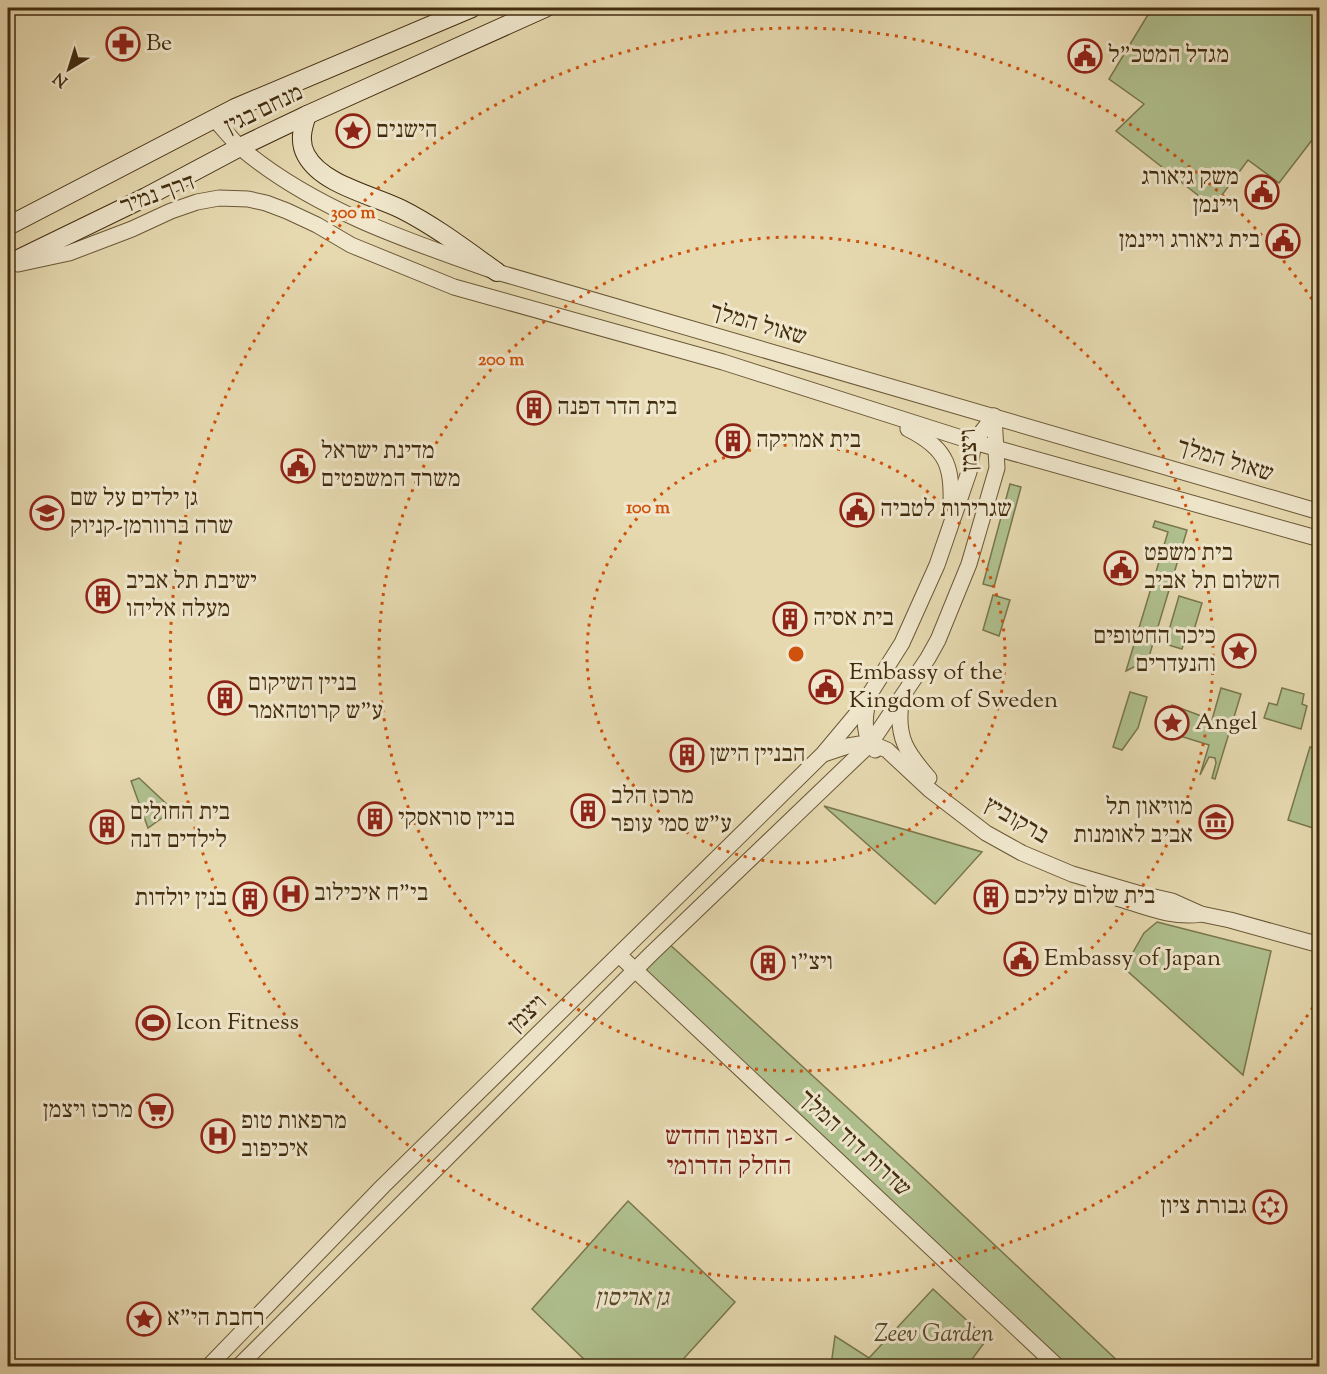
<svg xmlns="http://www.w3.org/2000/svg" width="1327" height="1374" font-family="'Sorts Mill Goudy','Frank Ruhl Libre',serif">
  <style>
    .green { fill: #b0c08f; stroke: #79764e; stroke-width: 1.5 }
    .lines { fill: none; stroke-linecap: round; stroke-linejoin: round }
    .tertiary-casing { stroke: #6b5836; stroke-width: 17 }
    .secondary-casing { stroke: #422d0e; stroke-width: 20 }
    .tertiary { stroke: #efe6cc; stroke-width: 15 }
    .secondary { stroke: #efe6cc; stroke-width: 18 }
    .ring { fill: none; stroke: #cf520c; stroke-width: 3; stroke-dasharray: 3 6 }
    .labels { text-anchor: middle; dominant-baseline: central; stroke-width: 6; stroke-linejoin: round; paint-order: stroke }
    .poi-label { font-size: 24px; fill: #422d0e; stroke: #efe6cc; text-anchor: start }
    .street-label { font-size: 24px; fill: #422d0e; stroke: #efe6cc }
    .park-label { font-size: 24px; font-style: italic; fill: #584a28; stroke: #efe6cc }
    .neighbourhood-label { font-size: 26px; fill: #7a1f14; stroke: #efe6cc }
    .centre { fill: #cf520c; stroke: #efe6cc; stroke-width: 3 }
    .ring-label { font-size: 18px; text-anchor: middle; font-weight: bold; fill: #cf520c; stroke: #efe6cc; stroke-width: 6; stroke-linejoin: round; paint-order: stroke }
  </style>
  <rect width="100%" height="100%" fill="#e6d9b0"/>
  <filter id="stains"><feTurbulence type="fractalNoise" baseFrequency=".00333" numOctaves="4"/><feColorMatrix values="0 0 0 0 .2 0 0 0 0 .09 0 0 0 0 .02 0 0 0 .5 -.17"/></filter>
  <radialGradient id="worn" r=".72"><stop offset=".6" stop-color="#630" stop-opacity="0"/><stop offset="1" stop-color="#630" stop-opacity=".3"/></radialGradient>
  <g class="green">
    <polygon points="1152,8 1319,8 1319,131 1279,183 1248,160 1213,207 1116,131 1144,104 1109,79"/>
    <polygon points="1010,484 1021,487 994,587 983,584"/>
    <polygon points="1155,521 1187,530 1148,660 1126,671 1168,532 1153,527"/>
    <polygon points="993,595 1010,600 999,636 983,630"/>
    <polygon points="1179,596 1202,603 1194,630 1188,629 1182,649 1165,644"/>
    <polygon points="1221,688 1241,694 1215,779 1212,778 1216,763 1215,758 1209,757 1200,775 1209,745 1164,731 1172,705 1212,720"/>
    <polygon points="1282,688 1304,694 1302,704 1307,706 1301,729 1264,718 1269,703 1277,705"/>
    <polygon points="1130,692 1147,697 1138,728 1122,750 1113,747"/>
    <polygon points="1319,744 1320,744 1319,830 1288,820 1310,747 1317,749"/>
    <polygon points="139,778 173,810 148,828 131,781"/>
    <polygon points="824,806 982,852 935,904"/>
    <polygon points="1157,922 1271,951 1243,1075 1124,968 1144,933"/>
    <polygon points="666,941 912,1167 1123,1366 1057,1366 636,970"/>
    <polygon points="628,1201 735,1302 677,1366 591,1366 532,1309"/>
    <polygon points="933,1289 987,1339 967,1366 831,1366 835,1336 869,1358"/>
  </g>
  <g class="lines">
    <defs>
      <g id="tertiary">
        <path d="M214,119C223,128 232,140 242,149C315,210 408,241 497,272L1320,512"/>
        <polyline points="18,264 69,253 132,229 171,211 197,202 219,198 248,199 266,203 287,211 317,225 351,245 454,287 723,362 974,442 1320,539"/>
        <path d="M908,429C950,450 952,468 951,512"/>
        <path d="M868,702C864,719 863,735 875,750"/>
        <path d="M901,703C896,738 907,753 929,778"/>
        <polyline points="824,754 848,746 860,744 875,745 887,750 930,790 986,833 1022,853 1072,874 1137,893 1172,901 1201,914 1230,920 1320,945"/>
        <path d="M1117,898C1144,906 1173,919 1201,914"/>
        <polyline points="619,955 1057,1366"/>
        <polyline points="209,1366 383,1186 823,754 859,711 902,643 937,565 969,472 974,442 994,416"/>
        <polyline points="239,1366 651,954 870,744 928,658 938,640 969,564 997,468 994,416"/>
      </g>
      <g id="secondary">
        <path d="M307,115C302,129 299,142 306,155C322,185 373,195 401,209C435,226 466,250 497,272"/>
        <polyline points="8,226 235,108 472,8"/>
        <polyline points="8,264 146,197 240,147 307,115 545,8"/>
      </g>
    </defs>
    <use href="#tertiary" class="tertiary-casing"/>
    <use href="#secondary" class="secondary-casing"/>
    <use href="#tertiary" class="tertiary"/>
    <use href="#secondary" class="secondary"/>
  </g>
  <g class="ring">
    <circle cx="796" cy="654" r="209"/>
    <circle cx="796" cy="654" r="417"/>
    <path d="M1318 1000A626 626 0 1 1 1318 308"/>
  </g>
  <defs>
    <symbol id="pharmacy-ring" viewBox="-11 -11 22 22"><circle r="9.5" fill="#efe6cc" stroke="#8f2418" stroke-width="1.5"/><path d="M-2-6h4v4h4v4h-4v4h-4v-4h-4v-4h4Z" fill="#8f2418"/></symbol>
    <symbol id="civic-ring" viewBox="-11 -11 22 22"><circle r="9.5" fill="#efe6cc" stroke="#8f2418" stroke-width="1.5"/><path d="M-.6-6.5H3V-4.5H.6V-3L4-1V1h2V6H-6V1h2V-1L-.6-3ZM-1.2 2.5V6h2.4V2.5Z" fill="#8f2418"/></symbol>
    <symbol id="sight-ring" viewBox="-11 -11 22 22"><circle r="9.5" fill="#efe6cc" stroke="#8f2418" stroke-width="1.5"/><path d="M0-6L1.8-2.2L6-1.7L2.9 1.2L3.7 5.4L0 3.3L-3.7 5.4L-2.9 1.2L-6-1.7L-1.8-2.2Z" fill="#8f2418"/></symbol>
    <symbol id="building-ring" viewBox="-11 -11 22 22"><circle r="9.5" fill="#efe6cc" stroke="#8f2418" stroke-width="1.5"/><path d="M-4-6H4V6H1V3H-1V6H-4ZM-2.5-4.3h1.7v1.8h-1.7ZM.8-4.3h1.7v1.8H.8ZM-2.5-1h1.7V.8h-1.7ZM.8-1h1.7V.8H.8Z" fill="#8f2418"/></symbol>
    <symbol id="school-ring" viewBox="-11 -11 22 22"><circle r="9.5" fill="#efe6cc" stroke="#8f2418" stroke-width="1.5"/><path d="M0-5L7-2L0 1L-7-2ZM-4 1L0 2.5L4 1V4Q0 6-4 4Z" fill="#8f2418"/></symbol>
    <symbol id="museum-ring" viewBox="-11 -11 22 22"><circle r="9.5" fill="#efe6cc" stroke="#8f2418" stroke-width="1.5"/><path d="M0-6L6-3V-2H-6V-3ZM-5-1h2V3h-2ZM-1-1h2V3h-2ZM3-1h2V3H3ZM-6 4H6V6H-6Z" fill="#8f2418"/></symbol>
    <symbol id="hospital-ring" viewBox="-11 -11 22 22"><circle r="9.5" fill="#efe6cc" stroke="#8f2418" stroke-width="1.5"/><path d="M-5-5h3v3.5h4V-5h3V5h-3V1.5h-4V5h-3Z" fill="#8f2418"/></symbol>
    <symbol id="stadium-ring" viewBox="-11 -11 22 22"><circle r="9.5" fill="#efe6cc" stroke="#8f2418" stroke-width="1.5"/><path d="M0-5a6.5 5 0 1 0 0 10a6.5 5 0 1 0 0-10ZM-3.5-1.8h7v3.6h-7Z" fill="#8f2418"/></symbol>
    <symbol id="supermarket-ring" viewBox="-11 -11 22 22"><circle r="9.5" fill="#efe6cc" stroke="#8f2418" stroke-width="1.5"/><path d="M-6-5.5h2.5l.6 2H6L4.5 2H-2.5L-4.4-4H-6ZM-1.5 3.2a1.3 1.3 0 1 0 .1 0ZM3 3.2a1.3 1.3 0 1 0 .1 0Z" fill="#8f2418"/></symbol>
    <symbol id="synagogue-ring" viewBox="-11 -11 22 22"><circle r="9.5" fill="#efe6cc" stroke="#8f2418" stroke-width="1.5"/><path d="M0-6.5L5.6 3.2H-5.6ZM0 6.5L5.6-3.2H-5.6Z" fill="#8f2418"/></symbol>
  </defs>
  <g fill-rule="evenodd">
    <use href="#pharmacy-ring" x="104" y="25" width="38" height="38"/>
    <use href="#civic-ring" x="1066" y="37" width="38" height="38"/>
    <use href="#sight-ring" x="334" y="112" width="38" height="38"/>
    <use href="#civic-ring" x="1243" y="173" width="38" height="38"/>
    <use href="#civic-ring" x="1264" y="222" width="38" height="38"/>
    <use href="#building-ring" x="515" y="389" width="38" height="38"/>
    <use href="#building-ring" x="714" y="422" width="38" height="38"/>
    <use href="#civic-ring" x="279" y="447" width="38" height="38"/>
    <use href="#civic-ring" x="838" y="491" width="38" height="38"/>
    <use href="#school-ring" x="28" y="494" width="38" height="38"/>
    <use href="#civic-ring" x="1102" y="549" width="38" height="38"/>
    <use href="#building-ring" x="84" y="577" width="38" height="38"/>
    <use href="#building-ring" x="771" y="600" width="38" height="38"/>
    <use href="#sight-ring" x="1220" y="632" width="38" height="38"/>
    <use href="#civic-ring" x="807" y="668" width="38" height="38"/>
    <use href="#building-ring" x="206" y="679" width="38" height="38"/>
    <use href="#sight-ring" x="1153" y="704" width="38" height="38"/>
    <use href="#building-ring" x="668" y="736" width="38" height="38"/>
    <use href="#building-ring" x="569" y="792" width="38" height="38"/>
    <use href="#building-ring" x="356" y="800" width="38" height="38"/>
    <use href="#museum-ring" x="1197" y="803" width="38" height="38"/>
    <use href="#building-ring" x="88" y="808" width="38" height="38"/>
    <use href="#hospital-ring" x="272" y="875" width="38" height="38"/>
    <use href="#building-ring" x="972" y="878" width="38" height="38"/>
    <use href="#building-ring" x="231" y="880" width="38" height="38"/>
    <use href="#civic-ring" x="1002" y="940" width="38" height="38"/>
    <use href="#building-ring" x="749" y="944" width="38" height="38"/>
    <use href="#stadium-ring" x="134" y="1004" width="38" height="38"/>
    <use href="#supermarket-ring" x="137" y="1092" width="38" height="38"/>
    <use href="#hospital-ring" x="199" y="1117" width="38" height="38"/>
    <use href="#synagogue-ring" x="1251" y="1188" width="38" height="38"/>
    <use href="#sight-ring" x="125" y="1300" width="38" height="38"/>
  </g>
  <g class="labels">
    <g class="poi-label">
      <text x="146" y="44">Be</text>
      <text x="1108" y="56">מגדל המטכ"ל</text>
      <text x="376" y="131">הישנים</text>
      <text x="1239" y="178" text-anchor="end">משק גיאורג<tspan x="1239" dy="28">ויינמן</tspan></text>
      <text x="1260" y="241" text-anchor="end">בית גיאורג ויינמן</text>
      <text x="557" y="408">בית הדר דפנה</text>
      <text x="756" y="441">בית אמריקה</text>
      <text x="321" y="452">מדינת ישראל<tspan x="321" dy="28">משרד המשפטים</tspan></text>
      <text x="70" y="499">גן ילדים על שם<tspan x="70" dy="28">שרה ברוורמן-קניוק</tspan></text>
      <text x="880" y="510">שגרירות לטביה</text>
      <text x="1144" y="554">בית משפט<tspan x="1144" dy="28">השלום תל אביב</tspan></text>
      <text x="126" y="582">ישיבת תל אביב<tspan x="126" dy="28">מעלה אליהו</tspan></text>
      <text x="813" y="619">בית אסיה</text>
      <text x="1216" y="637" text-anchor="end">כיכר החטופים<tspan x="1216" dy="28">והנעדרים</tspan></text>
      <text x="849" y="673">Embassy of the<tspan x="849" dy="28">Kingdom of Sweden</tspan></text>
      <text x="248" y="684">בניין השיקום<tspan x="248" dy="28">ע"ש קרוטהאמר</tspan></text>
      <text x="1195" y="723">Angel</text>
      <text x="710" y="755">הבניין הישן</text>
      <text x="611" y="797">מרכז הלב<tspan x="611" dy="28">ע"ש סמי עופר</tspan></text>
      <text x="1193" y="808" text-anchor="end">מוזיאון תל<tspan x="1193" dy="28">אביב לאומנות</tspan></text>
      <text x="130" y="813">בית החולים<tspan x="130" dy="28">לילדים דנה</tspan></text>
      <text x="398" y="819">בניין סוראסקי</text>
      <text x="314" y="894">בי"ח איכילוב</text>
      <text x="1014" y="897">בית שלום עליכם</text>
      <text x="227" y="899" text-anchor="end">בנין יולדות</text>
      <text x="1044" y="959">Embassy of Japan</text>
      <text x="791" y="963">ויצ"ו</text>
      <text x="176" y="1023">Icon Fitness</text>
      <text x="133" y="1111" text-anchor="end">מרכז ויצמן</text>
      <text x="241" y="1122">מרפאות טופ<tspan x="241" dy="28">איכיפוב</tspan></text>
      <text x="1247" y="1207" text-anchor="end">גבורת ציון</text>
      <text x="167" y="1319">רחבת הי"א</text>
    </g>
    <g class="street-label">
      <text transform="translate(264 110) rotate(-26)">מנחם בגין</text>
      <text transform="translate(158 195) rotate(-20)">דרך נמיר</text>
      <text transform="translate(758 325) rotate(16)">שאול המלך</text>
      <text transform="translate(970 450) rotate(-93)">ויצמן</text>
      <text transform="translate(1225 461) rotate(17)">שאול המלך</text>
      <text transform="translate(1016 821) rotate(30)">ברקוביץ</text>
      <text transform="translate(528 1014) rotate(-44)">ויצמן</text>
      <text transform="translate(854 1144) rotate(43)">שדרות דוד המלך</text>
    </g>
    <g class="park-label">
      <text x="632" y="1299">גן אריסון</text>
      <text x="934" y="1335">Zeev Garden</text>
    </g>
    <g class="neighbourhood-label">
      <text x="729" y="1137">הצפון החדש -<tspan x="729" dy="30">החלק הדרומי</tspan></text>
    </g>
  </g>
  <circle cx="796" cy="654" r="9" class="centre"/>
  <g class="ring-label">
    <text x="353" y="218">300 m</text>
    <text x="501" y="365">200 m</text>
    <text x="648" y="513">100 m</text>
  </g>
  <rect width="1327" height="1374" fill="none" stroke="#e6d9b0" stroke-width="30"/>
  <rect x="9" y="9" width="1309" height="1356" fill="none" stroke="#422d0e" stroke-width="3"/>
  <rect x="15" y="15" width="1297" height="1344" fill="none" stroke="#422d0e" stroke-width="1.5"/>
  <g transform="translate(69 69) rotate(218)" stroke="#efe6cc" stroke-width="4.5" paint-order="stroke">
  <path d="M0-4.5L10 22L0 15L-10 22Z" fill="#422d0e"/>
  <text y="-9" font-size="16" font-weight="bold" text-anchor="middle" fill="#422d0e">N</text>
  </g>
  <rect width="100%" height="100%" filter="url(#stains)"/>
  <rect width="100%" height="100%" fill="url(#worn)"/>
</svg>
